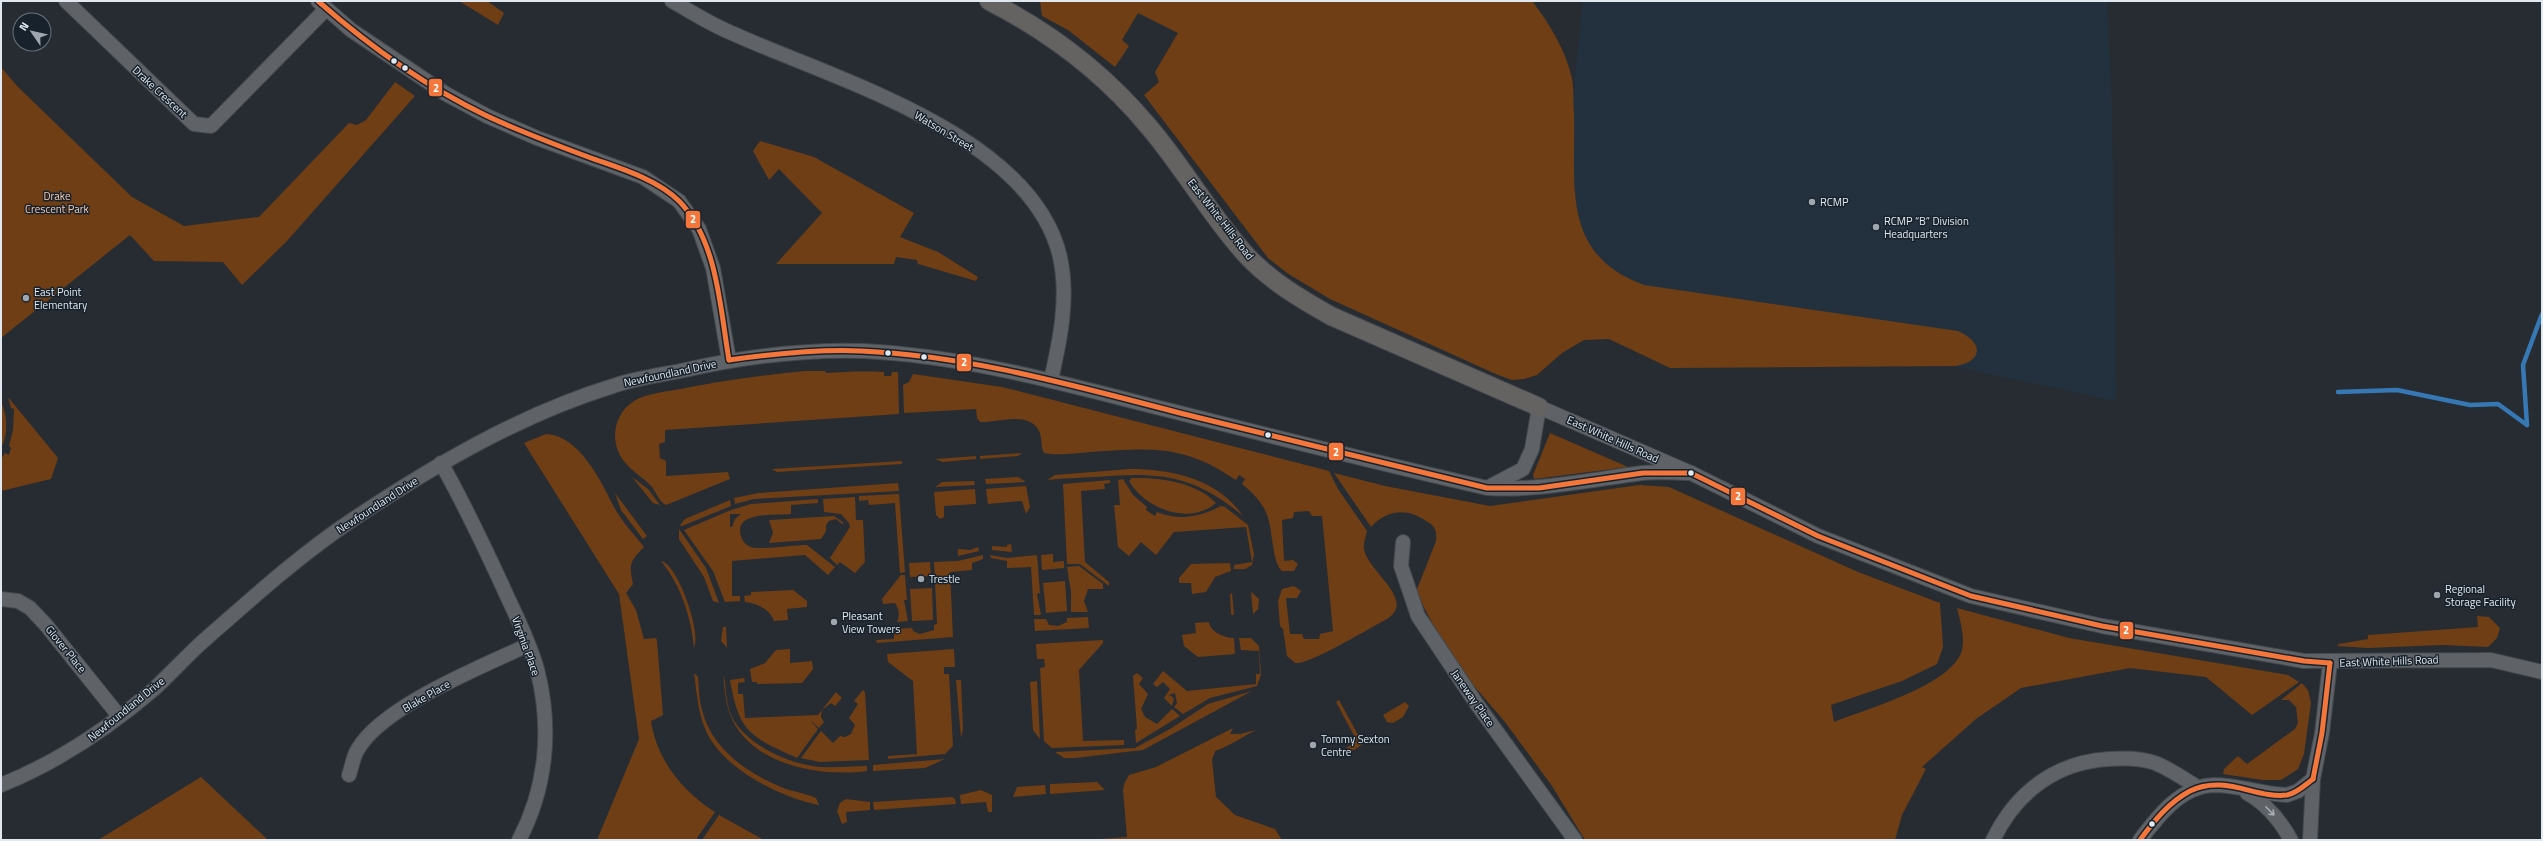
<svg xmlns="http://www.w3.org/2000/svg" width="2543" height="841" font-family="'Titillium Web',sans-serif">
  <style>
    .built { fill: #23313f }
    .green { fill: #6f3e15; fill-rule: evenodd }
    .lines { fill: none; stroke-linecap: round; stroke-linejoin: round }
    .stream { stroke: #3678b4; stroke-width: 4.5 }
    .minor-casing { stroke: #42474c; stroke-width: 16 }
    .major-casing { stroke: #42474c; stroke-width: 20 }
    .minor { stroke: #5f6368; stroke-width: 14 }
    .major { stroke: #656262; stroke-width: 18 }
    .bus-1-casing { stroke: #18222c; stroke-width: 8 }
    .bus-1 { stroke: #f5763a; stroke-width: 5 }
    .oneway { stroke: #a6acb2 }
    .bus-dot { fill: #e1e8ef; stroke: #18222c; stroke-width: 1.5 }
    .poi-dot { fill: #a0a6ad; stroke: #18222c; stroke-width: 1.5 }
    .labels { text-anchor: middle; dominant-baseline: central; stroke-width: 3; stroke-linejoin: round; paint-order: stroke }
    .street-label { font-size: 11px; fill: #e1e8ef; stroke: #18222c }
    .park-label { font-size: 11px; fill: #f5caae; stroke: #18222c }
    .poi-label { font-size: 11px; fill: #e1e8ef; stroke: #18222c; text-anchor: start }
    .line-badge { stroke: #18222c; stroke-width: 1.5 }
    .badge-label { font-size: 11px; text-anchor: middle; font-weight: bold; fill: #fff }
  </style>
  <rect width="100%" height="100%" fill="#262c32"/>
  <polygon class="built" points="1583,1 2107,1 2112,109 2116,401 1553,281"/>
  <g class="green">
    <polygon points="459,1 487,1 504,13 498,25"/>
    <path d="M1040,1H1532C1550,24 1566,51 1572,79C1574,90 1573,102 1574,113C1576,186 1560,254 1644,285L1958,331C1983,342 1984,361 1956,366L1670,368L1609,339L1584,340L1562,353L1537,375L1524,379L1512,380L1498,375L1330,299L1287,273L1268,258L1144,95L1159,82L1155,72L1178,33L1138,13L1122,40L1129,46L1115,67L1068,30L1042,16Z"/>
    <polygon points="1,67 17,86 132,197 184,226 259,217 349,123 357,125 366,120 395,82 415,96 287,241 242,285 223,262 154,261 130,235 1,338"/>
    <polygon points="760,141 814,157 914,213 900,237 938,252 978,277 976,281 918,264 917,260 896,257 894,264 776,264 822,213 779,169 769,180 753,151"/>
    <path d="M805,371H825L826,373C844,372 863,371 884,372V376H891L892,372H898L899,414L665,430V442L659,444L660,458L666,461V476L728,472L730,479L666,505C660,503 656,492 652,487C643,477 631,471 623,460C609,440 614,414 634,401C646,394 662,392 675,390C719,381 761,375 805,371Z"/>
    <path d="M913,374L1002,387L1329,471L1338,489L1367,531C1366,536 1363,544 1364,549C1368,572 1417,600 1387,619C1371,627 1310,665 1295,663L1287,656L1283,629L1280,626L1278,601L1282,589L1294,586L1301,591L1297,598H1286L1290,634H1302L1304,639H1319L1320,634L1333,631L1322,516H1312L1309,511L1294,512L1293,518L1282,520L1284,561L1293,560L1298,564L1294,571H1282C1272,563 1273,530 1267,515C1263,503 1252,492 1242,484L1245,479L1239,475L1236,480C1183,444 1151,448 1090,452C1075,453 1059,456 1044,453C1040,446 1043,437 1038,429C1026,411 997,423 980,422L977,418L976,409L904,413L903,385L909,382Z"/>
    <polygon points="8,397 58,458 51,479 1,491 1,459 5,453 9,455 11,448 9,446 13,430 14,409 11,408"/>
    <path d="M1,401C7,416 9,433 1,448Z"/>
    <polygon points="1550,433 1628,467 1534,479 1533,475"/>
    <path d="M546,434C579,435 601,481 614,507C622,522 634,534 644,547C629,562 629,565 633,584L626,593L636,610L644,639L656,638L657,641L663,715L651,721C657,760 682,791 715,812L697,838L699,840H597L639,739L619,594L524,443Z"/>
    <polygon points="1022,453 1018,456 980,459 980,456"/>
    <polygon points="976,456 976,459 943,462 935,459"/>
    <polygon points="902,461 902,464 777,472 772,469"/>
    <path d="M1130,469C1172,469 1218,479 1243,516C1193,474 1158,472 1096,477C1080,478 1063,478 1047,480L1055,475Z"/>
    <path d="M1334,473L1385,486L1490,506L1639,485L1669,487L1858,572L1940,603L1943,647L1937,664L1902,681L1831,705L1834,722C1866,709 1953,685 1962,650C1965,637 1960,620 1957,608L2069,638L2288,675L2299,682L2252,715L2206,677L2130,668L2021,688L1976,719L1922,767L1926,769L1902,815L1895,840H1585L1552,786L1505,722L1463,673L1438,634L1416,592L1436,541C1437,530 1435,526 1426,521C1408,508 1387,509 1371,527Z"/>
    <polygon points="632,477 648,489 660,505 653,503"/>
    <polygon points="1018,477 1026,482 986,484 985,479"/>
    <path d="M1132,478C1159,477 1196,482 1216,503C1190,526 1145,509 1129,481Z"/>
    <path d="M1123,479L1133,495L1147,507L1146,510L1155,516L1157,512C1180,521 1200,517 1221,506L1225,507L1248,525L1254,554L1252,565L1245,569H1234V565L1252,562L1246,527L1174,532L1156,555L1141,542L1129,556L1118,547L1114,505H1120L1118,480Z"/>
    <polygon points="1110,480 1110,483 1104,484 1105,489 1081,491 1085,562 1109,582 1109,586 1080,564 1067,564 1063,484"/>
    <polygon points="974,481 975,485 935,487 942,482"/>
    <polygon points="898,483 899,491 754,499 735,504 734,498 759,493"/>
    <polygon points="1026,486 1030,507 1026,514 1022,501 988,504 986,489"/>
    <polygon points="975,489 976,504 944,506 944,517 940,519 936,515 934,492"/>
    <polygon points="615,493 647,536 643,539 621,510"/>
    <polygon points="899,494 905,572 900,573 879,599 900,573 895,503 869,505 868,500 859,501 859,496"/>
    <polygon points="855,497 856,520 863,520 865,562 855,573 840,562 837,565 830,558 850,527 849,523 841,514 824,512 823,499"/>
    <path d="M818,499V503L791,505V514C778,516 733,510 741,536C742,541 746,545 751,547C759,550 794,545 807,545L835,567L828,575L805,555L732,561V596H740V601L725,602L713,571L684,530L731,510L751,504ZM730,514H741L735,519L732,527H730Z"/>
    <polygon points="730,500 731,506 682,526 680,525 685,519"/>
    <polygon points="834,516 844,523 842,524 836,519 829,521 826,525 826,531 821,539 769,543 773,533 769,520"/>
    <polygon points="679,529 706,568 719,603 713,601 704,577 679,539"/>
    <polygon points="1011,544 1012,552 992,550 992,546 1007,547 1007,545"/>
    <polygon points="978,547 979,551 958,556 958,549 970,550"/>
    <polygon points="1053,554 1053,562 1064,561 1064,568 1042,570 1041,555"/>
    <polygon points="983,555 983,559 972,563 972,570 950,572 953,637 877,643 876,640 894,639 894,629 912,628 913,631 920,634 934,630 934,625 937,624 934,562 958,561"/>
    <polygon points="990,555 1007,558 1037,555 1040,593 1037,594 1041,615 1034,615 1031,567 1007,568 1007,561 991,558"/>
    <path d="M661,561C678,564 702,634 694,648C691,616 681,586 661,561Z"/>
    <polygon points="930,562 931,576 910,577 909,563"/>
    <polygon points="1230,563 1231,571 1215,577 1206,592 1192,594 1191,583 1179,583 1179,578 1191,564"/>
    <polygon points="1079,566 1103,584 1103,589 1088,589 1084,601 1088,612 1071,612 1071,592 1067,567"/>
    <path d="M901,575H905L907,600H904L908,621L897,622C900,616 899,609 895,603L883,604L882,599Z"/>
    <polygon points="1065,581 1067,611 1046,613 1043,583"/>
    <polygon points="932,588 933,620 912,621 910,589"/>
    <path d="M793,590L807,601V607L787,609L788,620L774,621C770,609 756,603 745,602L744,596L751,595V592Z"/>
    <polygon points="1251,592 1259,599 1258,609 1253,614"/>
    <polygon points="1232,593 1234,614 1233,615 1231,614 1230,594"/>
    <polygon points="2477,616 2489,617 2500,628 2497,638 2488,647 2442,645 2368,648 2337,646 2339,644 2368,639 2368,635 2478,627"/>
    <polygon points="1088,617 1089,628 1035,631 1034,619 1046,619 1049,625 1058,626 1067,622 1067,618"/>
    <path d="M1209,622C1210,632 1225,638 1234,638L1235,654L1198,657L1184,646L1182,635L1196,633L1195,623Z"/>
    <polygon points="723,627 726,627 727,648 721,641"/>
    <polygon points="1239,638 1251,638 1259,646 1261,674 1257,686 1210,698 1183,714 1174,707 1177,703 1175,693 1169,695 1174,698 1172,706 1164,698 1170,689 1163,682 1157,687 1153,684 1163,671 1187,691 1256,684 1256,674 1260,674 1259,651 1241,650"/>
    <polygon points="1103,640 1103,643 1079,670 1083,741 1124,740 1124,745 1052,748 1044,741 1040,668 1045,667 1044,659 1037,659 1036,644"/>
    <polygon points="790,649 790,663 812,661 813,669 802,683 757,684 757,682 752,682 750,669 765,663 776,650"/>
    <polygon points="954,649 955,667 944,667 944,674 949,674 953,746 945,754 888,759 888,756 917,754 913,681 888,662 887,654"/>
    <path d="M694,673L698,677C699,688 699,700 702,710C712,749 746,772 781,787C792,792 806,793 816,798L819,805C781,797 727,771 708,735C698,715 697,695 694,673Z"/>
    <polygon points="1137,673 1143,678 1139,684 1148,694 1141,709 1145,717 1157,724 1172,709 1180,716 1136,743 1135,730 1137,729 1133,676"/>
    <path d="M724,675C726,688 726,705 732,717C746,745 791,765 821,767C836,768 851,766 867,766V771C814,778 736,762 726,699C725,691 723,683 724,675Z"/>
    <path d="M744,678L745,682L738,683V694H743L745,718L818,715L836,692L842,698L835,706L831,703L822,710L821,717L824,722L819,728L810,720L818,729L797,758C749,736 739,732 730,680Z"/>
    <polygon points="956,680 961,680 963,729 961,738"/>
    <polygon points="1037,681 1040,739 1033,730 1030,682"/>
    <polygon points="2302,683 2308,690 2311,703 2304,754 2298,769 2281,780 2263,780 2223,774 2224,769 2238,756 2247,764 2295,729 2298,723 2296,707 2289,700 2281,700"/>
    <polygon points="863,690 865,692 869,760 820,762 801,758 821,731 833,743 840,736 845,737 851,734 855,725 849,718 858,704 854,701"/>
    <polygon points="1252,691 1143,750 1075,758 1064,758 1055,752 1135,748 1170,729 1208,704"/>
    <polygon points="1339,700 1363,744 1354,750 1347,750 1346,748 1357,741 1336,702"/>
    <polygon points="1405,702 1409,706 1403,717 1393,723 1387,722 1383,715"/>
    <path d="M1233,728L1230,734H1240L1256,730C1242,737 1230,746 1215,751L1212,760L1216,797L1235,815L1275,829L1282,840H1087L1127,837L1123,790L1124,784L1129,775L1156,767Z"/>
    <polygon points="945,759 925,768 873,771 873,765"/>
    <polygon points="201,777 268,840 98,840"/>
    <polygon points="1097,782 1105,790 1050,794 1050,784"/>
    <polygon points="1045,785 1046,794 1013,797 1017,787"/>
    <polygon points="981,790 992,795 992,812 988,812 986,802 961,804 960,795"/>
    <polygon points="952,797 955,799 956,804 874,810 873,802"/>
    <polygon points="846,799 870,802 870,810 846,812 847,822 842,824 837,811 840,803"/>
    <polygon points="719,815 764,840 702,840"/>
  </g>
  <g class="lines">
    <g class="stream">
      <polyline points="2338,392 2397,390 2470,405 2498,404 2527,425"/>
      <polyline points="2527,425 2523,365 2542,314"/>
    </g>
    <defs>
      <g id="minor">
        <polyline points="66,1 194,124 211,126 326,9"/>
        <polyline points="318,1 351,30 446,94 487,116 537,138 643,177 679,201 699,229 713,268 729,360"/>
        <path d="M672,1C690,11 707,22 725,30C828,78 1031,132 1060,257C1069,298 1060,340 1051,380"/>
        <path d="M441,463C464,503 483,544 502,585C514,612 529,640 537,669C552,727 547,787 519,840"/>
        <polyline points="1489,487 1523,469 1532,449 1539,407 1691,473 1818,536 1971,596 2102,626 2304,661 2491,660 2542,672"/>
        <polyline points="1403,542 1401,566 1418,616 1476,703 1575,840"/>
        <polyline points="1,599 18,601 30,608 46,625 119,716"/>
        <path d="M349,775C352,767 353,756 358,749C383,706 483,666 528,645"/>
        <path d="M1,785C58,762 106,730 153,690C169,675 184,659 200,644C249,601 297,557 352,520C433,466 519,415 613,386C637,378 661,375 685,370C743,357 803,349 864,351C967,356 1068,385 1168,410C1274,437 1380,463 1487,488C1539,491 1590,480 1642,473C1658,471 1675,473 1691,473"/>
        <path d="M2247,793C2267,804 2280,820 2291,840"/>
        <path d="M1993,840C2016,792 2056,762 2109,759C2123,758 2141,758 2155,763C2170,769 2183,778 2197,787"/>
        <path d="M2140,840C2158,816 2181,786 2214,785C2238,785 2263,794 2287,795L2298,791L2313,779"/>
        <polyline points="2310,840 2313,779 2322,733 2330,663"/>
      </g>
      <path id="major" d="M989,1C1050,32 1105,74 1149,127C1184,168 1211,217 1248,257C1272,282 1301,299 1331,316L1539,407"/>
    </defs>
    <use href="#minor" class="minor-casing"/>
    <use href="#major" class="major-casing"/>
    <use href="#minor" class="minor"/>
    <use href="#major" class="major"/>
    <defs>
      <g id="bus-1">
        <path d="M318,1C368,45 427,87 487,116C521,132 556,145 591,158C619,168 657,179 679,201C718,241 720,309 729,360"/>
        <path d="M729,360C772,354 817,349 861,351C977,356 1088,390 1200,418C1295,442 1391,465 1487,488H1539L1643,473H1691L1818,536L1971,596L2102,626L2304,661L2330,663"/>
        <polyline points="2313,779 2322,733 2330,663"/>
        <path d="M2140,840C2154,821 2169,802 2190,791C2225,774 2256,799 2287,795C2297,793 2305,785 2313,779"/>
      </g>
    </defs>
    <use href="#bus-1" class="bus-1-casing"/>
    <use href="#bus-1" class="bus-1"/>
  </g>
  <defs><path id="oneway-shaft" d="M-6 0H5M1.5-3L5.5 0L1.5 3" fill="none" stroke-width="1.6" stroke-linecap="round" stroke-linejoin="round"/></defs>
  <use class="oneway" href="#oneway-shaft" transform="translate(2270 811) rotate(45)"/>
  <g class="bus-dot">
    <circle cx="394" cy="61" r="3.5"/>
    <circle cx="405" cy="68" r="3.5"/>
    <circle cx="888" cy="353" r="3.5"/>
    <circle cx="924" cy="357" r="3.5"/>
    <circle cx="1268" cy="435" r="3.5"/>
    <circle cx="1691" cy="473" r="3.5"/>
    <circle cx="2152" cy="824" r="3.5"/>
  </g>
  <g class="poi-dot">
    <circle cx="1812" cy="202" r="4"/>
    <circle cx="1876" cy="227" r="4"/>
    <circle cx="26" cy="298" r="4"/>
    <circle cx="921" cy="579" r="4"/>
    <circle cx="2437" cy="595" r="4"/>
    <circle cx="834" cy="622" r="4"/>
    <circle cx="1313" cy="745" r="4"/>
  </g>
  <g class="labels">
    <g class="street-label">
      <text transform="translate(160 92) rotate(43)">Drake Crescent</text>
      <text transform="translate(944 131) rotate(31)">Watson Street</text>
      <text transform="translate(1221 219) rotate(52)">East White Hills Road</text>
      <text transform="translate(670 373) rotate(-12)">Newfoundland Drive</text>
      <text transform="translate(1613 439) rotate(24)">East White Hills Road</text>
      <text transform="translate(377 505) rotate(-33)">Newfoundland Drive</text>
      <text transform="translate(526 646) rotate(70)">Virginia Place</text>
      <text transform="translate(66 649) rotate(51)">Glover Place</text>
      <text transform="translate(2389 661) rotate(-2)">East White Hills Road</text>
      <text transform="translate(426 696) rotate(-30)">Blake Place</text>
      <text transform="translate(1473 698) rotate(55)">Janeway Place</text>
      <text transform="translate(126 709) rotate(-39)">Newfoundland Drive</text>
    </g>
    <g class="park-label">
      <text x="57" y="196">Drake<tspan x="57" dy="13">Crescent Park</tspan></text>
    </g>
    <g class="poi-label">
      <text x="1820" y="202">RCMP</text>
      <text x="1884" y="221">RCMP “B” Division<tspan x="1884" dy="13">Headquarters</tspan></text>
      <text x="34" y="292">East Point<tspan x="34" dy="13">Elementary</tspan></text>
      <text x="929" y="579">Trestle</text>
      <text x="2445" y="589">Regional<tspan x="2445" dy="13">Storage Facility</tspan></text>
      <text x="842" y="616">Pleasant<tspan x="842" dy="13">View Towers</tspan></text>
      <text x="1321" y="739">Tommy Sexton<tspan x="1321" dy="13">Centre</tspan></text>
    </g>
  </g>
  <g class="line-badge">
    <rect x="428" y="78" width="15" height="19" rx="4" fill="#f5763a"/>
    <rect x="685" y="210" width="16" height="19" rx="4" fill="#f5763a"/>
    <rect x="956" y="353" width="16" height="19" rx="4" fill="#f5763a"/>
    <rect x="1328" y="442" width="16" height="19" rx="4" fill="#f5763a"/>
    <rect x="1730" y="487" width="16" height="19" rx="4" fill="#f5763a"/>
    <rect x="2119" y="621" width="15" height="19" rx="4" fill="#f5763a"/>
  </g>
  <g class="badge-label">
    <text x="436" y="92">2</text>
    <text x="693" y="223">2</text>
    <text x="964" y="366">2</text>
    <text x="1336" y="456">2</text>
    <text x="1738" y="500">2</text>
    <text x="2126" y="634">2</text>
  </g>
  <rect width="2543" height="841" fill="none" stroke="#e1e8ef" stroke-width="4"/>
  <g transform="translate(32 32) rotate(304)"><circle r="19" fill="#18222c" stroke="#68717a"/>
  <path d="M0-3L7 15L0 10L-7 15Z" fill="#a0a6ad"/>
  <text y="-6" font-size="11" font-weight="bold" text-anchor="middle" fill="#e1e8ef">N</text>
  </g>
</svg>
